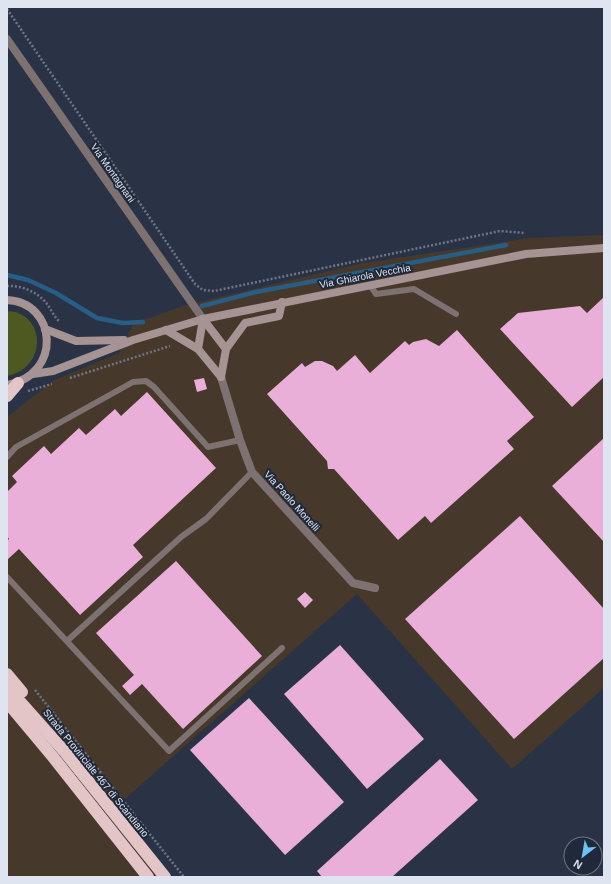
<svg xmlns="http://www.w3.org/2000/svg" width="611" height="884" font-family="Helvetica,sans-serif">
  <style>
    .industrial { fill: #46382a }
    .green { fill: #4d5920 }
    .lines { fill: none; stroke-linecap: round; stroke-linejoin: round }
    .stream { stroke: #285d85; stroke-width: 4.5 }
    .building { fill: #eaafd8 }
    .path { stroke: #6e7686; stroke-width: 2.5; stroke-dasharray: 2 2; stroke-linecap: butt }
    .lane { stroke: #7d7171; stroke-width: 6 }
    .street { stroke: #7d7171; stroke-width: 8 }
    .secondary { stroke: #a69394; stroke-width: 8 }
    .highway { stroke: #e3c5c7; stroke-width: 12 }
    .labels { text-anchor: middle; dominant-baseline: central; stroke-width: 4; stroke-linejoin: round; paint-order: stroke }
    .street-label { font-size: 10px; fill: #dee4f0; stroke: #20293a }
  </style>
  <rect width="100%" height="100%" fill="#2a3345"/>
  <polygon class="industrial" points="604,235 604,688 512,769 357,594 109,813 161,877 7,877 7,417 54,380 119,353 133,324 186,305 363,263 530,238"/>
  <path class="green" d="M7,311C45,312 49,367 7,376Z"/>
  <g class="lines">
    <g class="stream">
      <polyline points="7,275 28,280 56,293 97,318 123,323 143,322"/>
      <polyline points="202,306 256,292 506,245"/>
    </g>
  </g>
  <g class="building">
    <polygon points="604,297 604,377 572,407 500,329 518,313 580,306 587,313"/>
    <polygon points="457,330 534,417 507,441 514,449 431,523 425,516 398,540 334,469 328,469 327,461 267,394 302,363 305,367 315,361 322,361 333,366 337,371 355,355 370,373 405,341 409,345 413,342 426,339 439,346"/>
    <polygon points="204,378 207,389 197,392 194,380"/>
    <polygon points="147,392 216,468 133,545 143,557 80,615 19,549 7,560 7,541 9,539 7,536 7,492 17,482 12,476 44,446 51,454 79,428 86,435 115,409 121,416"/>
    <polygon points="604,438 604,542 552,486"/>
    <polygon points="520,516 604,609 604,658 514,739 405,619"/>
    <polygon points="176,561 262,656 183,729 142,684 130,695 122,686 134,675 96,633"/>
    <polygon points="305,592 313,600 305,608 297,599"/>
    <polygon points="340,645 424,739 367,789 284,694"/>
    <polygon points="249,698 344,802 285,855 190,750"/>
    <polygon points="440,759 478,800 392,877 322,877 317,871"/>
  </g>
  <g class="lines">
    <g class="path">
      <polyline points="7,9 195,284 203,290 214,291 500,231 525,233"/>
      <path d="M7,286C21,285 38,292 47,304C51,309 54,317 60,322"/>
      <polyline points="70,378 170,346"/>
      <polyline points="28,391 52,384"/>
      <polyline points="35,690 184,877"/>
    </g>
    <g class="lane">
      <polyline points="370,285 376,294 414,289 456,314"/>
      <polyline points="7,457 16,447 133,382 146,381 154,387 208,447 240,440"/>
      <polyline points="7,577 169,751 282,648"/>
      <polyline points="67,641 181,537 206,519 252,472"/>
    </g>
    <g class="street">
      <polyline points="7,39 203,319"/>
      <polyline points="221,377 240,440 252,472 353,583 375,588"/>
    </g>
    <g class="secondary">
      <path d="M7,300C57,302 63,375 7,385"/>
      <polyline points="203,319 226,349"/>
      <polyline points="45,329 76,341 124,340"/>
      <polyline points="166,330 198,349 221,377"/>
      <polyline points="198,349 203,319"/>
      <polyline points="33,374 53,371 133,340 203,319 526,254 604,248"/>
      <polyline points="221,377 226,349 245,323 279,316 282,302"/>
    </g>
    <g class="highway">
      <polyline points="7,396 18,383"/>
      <polyline points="7,674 22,692"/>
      <polyline points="7,687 64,751 165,877"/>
      <polyline points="7,702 53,757 148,877"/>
    </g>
  </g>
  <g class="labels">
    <g class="street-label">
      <text transform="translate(113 173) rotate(55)">Via Montagnani</text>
      <text transform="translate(365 276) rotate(-11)">Via Ghiarola Vecchia</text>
      <text transform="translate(292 501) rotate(48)">Via Paolo Monelli</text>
      <text transform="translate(96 773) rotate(51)">Strada Provinciale 467 di Scandiano</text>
    </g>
  </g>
  <rect width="611" height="884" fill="none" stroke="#dee4f0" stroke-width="16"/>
  <g transform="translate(583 856) rotate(211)"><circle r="19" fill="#20293a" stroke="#6c7483"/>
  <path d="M0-3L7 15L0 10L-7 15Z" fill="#6ec2f3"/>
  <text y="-6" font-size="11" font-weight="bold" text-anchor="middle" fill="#dee4f0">N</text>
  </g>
</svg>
